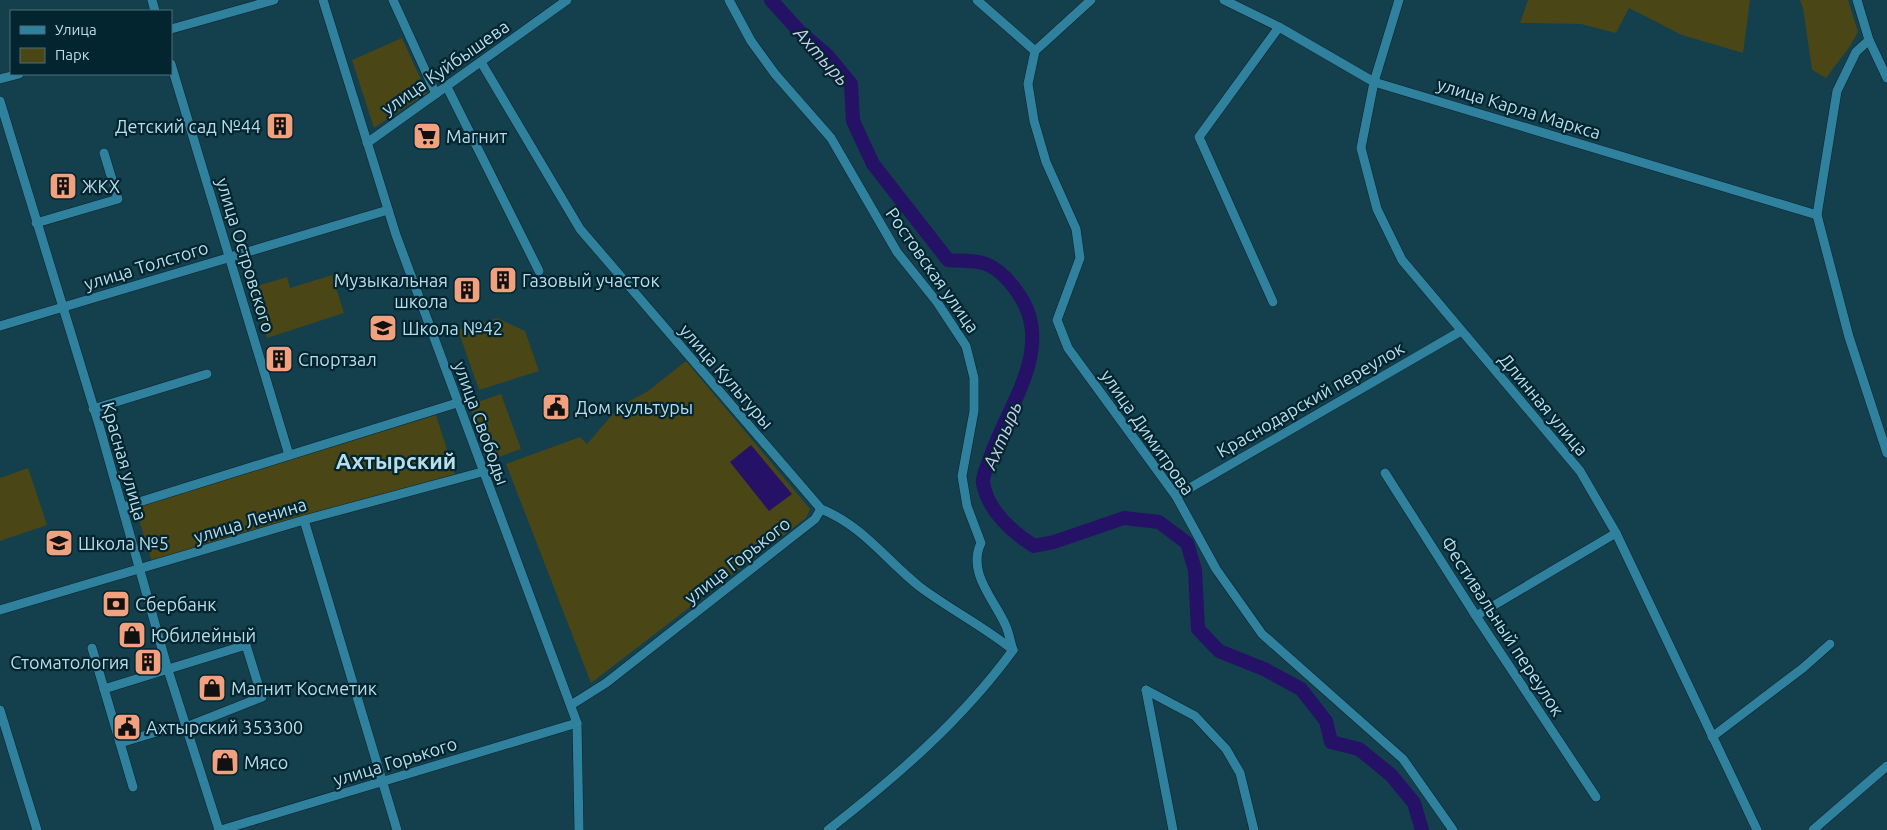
<svg xmlns="http://www.w3.org/2000/svg" width="1887" height="830" font-family="Ubuntu,sans-serif">
  <style>
    .green { fill: #4a4616 }
    .water { fill: #251266 }
    .lines { fill: none; stroke-linecap: round; stroke-linejoin: round }
    .river { stroke: #251266; stroke-width: 14 }
    .minor-casing { stroke: #0a242d; stroke-width: 10 }
    .minor { stroke: #2f819d; stroke-width: 9 }
    .labels { text-anchor: middle; dominant-baseline: central; stroke-width: 4.5; stroke-linejoin: round; paint-order: stroke }
    .street-label { font-size: 18px; fill: #b8ddeb; stroke: #022530 }
    .poi-label { font-size: 18px; fill: #b8ddeb; stroke: #022530; text-anchor: start }
    .water-label { font-size: 19px; font-style: italic; fill: #cbcce9; stroke: #022530 }
    .district-label { font-size: 22px; font-weight: bold; fill: #b8ddeb; stroke: #022530 }
  </style>
  <rect width="100%" height="100%" fill="#143f4d"/>
  <g class="green">
    <polygon points="1528,0 1750,0 1743,53 1682,35 1629,8 1616,33 1581,24 1520,23"/>
    <polygon points="1800,0 1848,0 1858,32 1850,46 1826,78 1812,70 1803,8"/>
    <polygon points="402,38 427,93 374,128 352,60"/>
    <polygon points="332,275 344,313 267,338 251,288 287,277 290,288"/>
    <polygon points="497,318 525,331 539,371 479,390 458,330"/>
    <polygon points="686,361 810,509 806,518 591,683 506,464 580,437 587,444 619,407 648,391"/>
    <polygon points="501,394 521,449 490,460 469,405"/>
    <polygon points="436,415 455,475 152,562 135,507"/>
    <polygon points="28,468 47,525 0,541 0,478"/>
  </g>
  <polygon class="water" points="751,445 792,494 769,511 730,462"/>
  <g class="lines">
    <path class="river" d="M771,0L799,31L827,55L851,84L853,121L873,164L948,260C959,261 975,260 986,264C1002,270 1014,286 1023,301C1052,353 1006,409 990,458C988,465 982,476 983,483C988,511 1012,532 1034,546L1054,542L1124,518L1159,522L1187,543L1195,570L1198,629L1219,651L1264,669L1301,689L1326,721L1331,742L1359,749L1391,775L1414,803L1422,830"/>
    <defs>
      <g id="minor">
        <polyline points="152,0 155,11"/>
        <polyline points="323,0 396,235 577,723 579,830"/>
        <polyline points="393,0 436,94"/>
        <path d="M729,0L751,41L775,74L831,138L897,252L937,302L966,346L974,378V411L962,476L967,506L981,543C967,572 993,598 1005,624C1009,632 1010,641 1013,650"/>
        <polyline points="977,0 1035,51 1028,84 1034,121 1046,162 1076,229 1080,258 1057,320 1068,348 1176,496 1216,569 1262,634 1403,759 1453,830"/>
        <polyline points="1224,0 1279,27 1374,82 1817,215"/>
        <polyline points="1399,0 1374,82 1361,148 1377,209 1402,260 1580,471 1616,533 1757,830"/>
        <polyline points="1857,0 1869,40 1887,78"/>
        <polyline points="171,29 274,0"/>
        <polyline points="1869,40 1856,52 1837,91 1817,215 1849,337 1887,453"/>
        <polyline points="1035,51 1091,0"/>
        <path d="M481,62L580,229L821,509C862,525 887,561 920,587C951,610 983,626 1013,650"/>
        <polyline points="171,64 289,455"/>
        <polyline points="0,79 19,74"/>
        <polyline points="447,87 539,271"/>
        <polyline points="0,101 99,425 168,670 219,830"/>
        <polyline points="367,143 567,0"/>
        <polyline points="36,223 118,199 104,153"/>
        <polyline points="1273,302 1199,137 1279,27"/>
        <polyline points="0,326 388,210"/>
        <polyline points="93,409 207,374"/>
        <polyline points="1385,473 1476,616 1596,797"/>
        <polyline points="1176,496 1461,331"/>
        <polyline points="123,507 457,403"/>
        <polyline points="304,520 397,830"/>
        <polyline points="0,610 304,520 482,472"/>
        <polyline points="1476,616 1616,533"/>
        <polyline points="92,648 133,787"/>
        <polyline points="104,689 246,645 262,697 186,727"/>
        <polyline points="1146,690 1195,716 1226,749 1240,773 1254,830"/>
        <polyline points="1146,690 1173,830"/>
        <polyline points="571,705 606,683 815,519 821,509"/>
        <polyline points="0,710 37,830"/>
        <polyline points="1712,737 1803,668 1830,644"/>
        <polyline points="120,743 163,730"/>
        <polyline points="221,830 577,723"/>
        <path d="M828,830C896,777 962,720 1013,650"/>
        <polyline points="1813,830 1887,766"/>
      </g>
    </defs>
    <use href="#minor" class="minor-casing"/>
    <use href="#minor" class="minor"/>
  </g>
  <defs>
    <symbol id="building-square" viewBox="-11 -11 22 22"><rect x="-9" y="-9" width="18" height="18" rx="4" fill="#f2a17e" stroke="#022530"/><path d="M-4-6H4V6H1V3H-1V6H-4ZM-2.5-4.3h1.7v1.8h-1.7ZM.8-4.3h1.7v1.8H.8ZM-2.5-1h1.7V.8h-1.7ZM.8-1h1.7V.8H.8Z" fill="#111"/></symbol>
    <symbol id="supermarket-square" viewBox="-11 -11 22 22"><rect x="-9" y="-9" width="18" height="18" rx="4" fill="#f2a17e" stroke="#022530"/><path d="M-6-5.5h2.5l.6 2H6L4.5 2H-2.5L-4.4-4H-6ZM-1.5 3.2a1.3 1.3 0 1 0 .1 0ZM3 3.2a1.3 1.3 0 1 0 .1 0Z" fill="#111"/></symbol>
    <symbol id="school-square" viewBox="-11 -11 22 22"><rect x="-9" y="-9" width="18" height="18" rx="4" fill="#f2a17e" stroke="#022530"/><path d="M0-5L7-2L0 1L-7-2ZM-4 1L0 2.5L4 1V4Q0 6-4 4Z" fill="#111"/></symbol>
    <symbol id="civic-square" viewBox="-11 -11 22 22"><rect x="-9" y="-9" width="18" height="18" rx="4" fill="#f2a17e" stroke="#022530"/><path d="M-.6-6.5H3V-4.5H.6V-3L4-1V1h2V6H-6V1h2V-1L-.6-3ZM-1.2 2.5V6h2.4V2.5Z" fill="#111"/></symbol>
    <symbol id="bank-square" viewBox="-11 -11 22 22"><rect x="-9" y="-9" width="18" height="18" rx="4" fill="#f2a17e" stroke="#022530"/><path d="M-6-4H6V4H-6ZM0-2.3a2.3 2.3 0 1 0 0 4.6a2.3 2.3 0 1 0 0-4.6Z" fill="#111"/></symbol>
    <symbol id="shop-square" viewBox="-11 -11 22 22"><rect x="-9" y="-9" width="18" height="18" rx="4" fill="#f2a17e" stroke="#022530"/><path d="M-5-2.5h2.3a2.7 3.5 0 0 1 5.4 0H5L5.5 6h-11ZM-1.5-2.5h3a1.5 2.3 0 0 0-3 0Z" fill="#111"/></symbol>
  </defs>
  <g fill-rule="evenodd">
    <use href="#building-square" x="264" y="110" width="32" height="32"/>
    <use href="#supermarket-square" x="411" y="120" width="32" height="32"/>
    <use href="#building-square" x="47" y="170" width="32" height="32"/>
    <use href="#building-square" x="487" y="264" width="32" height="32"/>
    <use href="#building-square" x="451" y="274" width="32" height="32"/>
    <use href="#school-square" x="367" y="312" width="32" height="32"/>
    <use href="#building-square" x="263" y="343" width="32" height="32"/>
    <use href="#civic-square" x="540" y="391" width="32" height="32"/>
    <use href="#school-square" x="43" y="527" width="32" height="32"/>
    <use href="#bank-square" x="100" y="588" width="32" height="32"/>
    <use href="#shop-square" x="116" y="619" width="32" height="32"/>
    <use href="#building-square" x="132" y="646" width="32" height="32"/>
    <use href="#shop-square" x="196" y="672" width="32" height="32"/>
    <use href="#civic-square" x="111" y="711" width="32" height="32"/>
    <use href="#shop-square" x="209" y="746" width="32" height="32"/>
  </g>
  <g class="labels">
    <g class="street-label">
      <text transform="translate(445 67) rotate(-35)">улица Куйбышева</text>
      <text transform="translate(1519 108) rotate(17)">улица Карла Маркса</text>
      <text transform="translate(246 255) rotate(73)">улица Островского</text>
      <text transform="translate(146 265) rotate(-17)">улица Толстого</text>
      <text transform="translate(933 270) rotate(55)">Ростовская улица</text>
      <text transform="translate(727 376) rotate(49)">улица Культуры</text>
      <text transform="translate(1310 399) rotate(-30)">Краснодарский переулок</text>
      <text transform="translate(1544 404) rotate(50)">Длинная улица</text>
      <text transform="translate(482 423) rotate(70)">улица Свободы</text>
      <text transform="translate(1148 432) rotate(55)">улица Димитрова</text>
      <text transform="translate(125 461) rotate(74)">Красная улица</text>
      <text transform="translate(250 520) rotate(-17)">улица Ленина</text>
      <text transform="translate(737 560) rotate(-38)">улица Горького</text>
      <text transform="translate(1503 626) rotate(57)">Фестивальный переулок</text>
      <text transform="translate(395 761) rotate(-17)">улица Горького</text>
    </g>
    <g class="poi-label">
      <text x="261" y="126" text-anchor="end">Детский сад №44</text>
      <text x="446" y="136">Магнит</text>
      <text x="82" y="186">ЖКХ</text>
      <text x="448" y="280" text-anchor="end">Музыкальная<tspan x="448" dy="21">школа</tspan></text>
      <text x="522" y="280">Газовый участок</text>
      <text x="402" y="328">Школа №42</text>
      <text x="298" y="359">Спортзал</text>
      <text x="575" y="407">Дом культуры</text>
      <text x="78" y="543">Школа №5</text>
      <text x="135" y="604">Сбербанк</text>
      <text x="151" y="635">Юбилейный</text>
      <text x="129" y="662" text-anchor="end">Стоматология</text>
      <text x="231" y="688">Магнит Косметик</text>
      <text x="146" y="727">Ахтырский 353300</text>
      <text x="244" y="762">Мясо</text>
    </g>
    <g class="water-label">
      <text transform="translate(822 56) rotate(48)">Ахтырь</text>
      <text transform="translate(1002 435) rotate(-67)">Ахтырь</text>
    </g>
    <g class="district-label">
      <text x="396" y="460">Ахтырский</text>
    </g>
  </g>
  <rect x="10" y="10" width="162" height="65" fill="#022530" stroke="#4b6f7b"/>
  <rect x="20" y="26" width="25" height="8" fill="#2f819d" stroke="#4b6f7b"/>
  <text x="55" y="35" font-size="15" fill="#b8ddeb">Улица</text>
  <rect x="20" y="48" width="25" height="15" fill="#4a4616" stroke="#4b6f7b"/>
  <text x="55" y="60" font-size="15" fill="#b8ddeb">Парк</text>
</svg>
